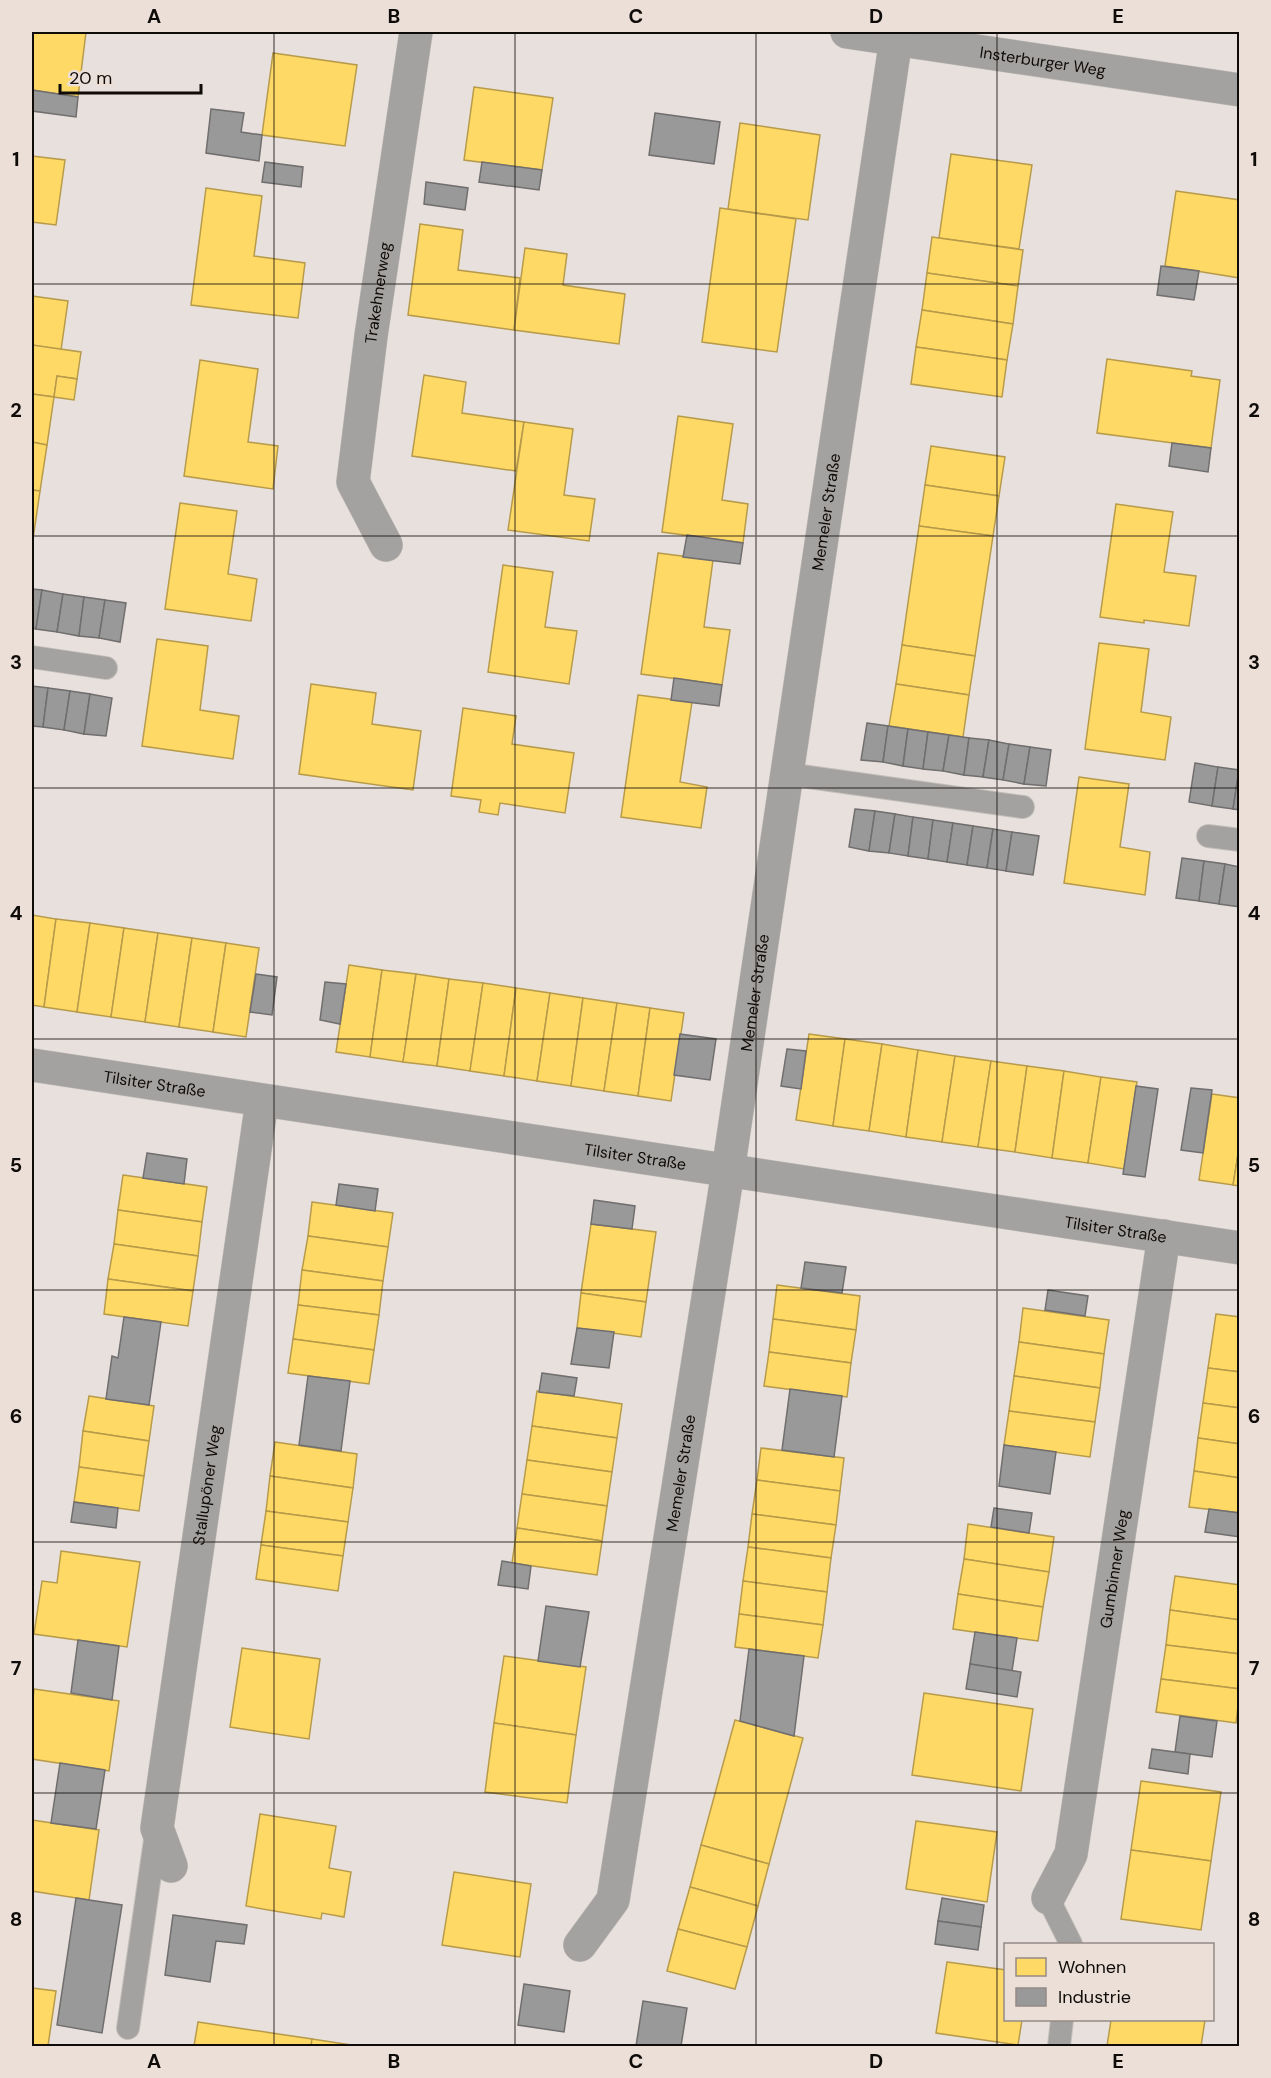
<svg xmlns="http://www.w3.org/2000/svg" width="1271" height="2078" font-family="'DM Sans',sans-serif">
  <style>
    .homes { fill: #ffd966; stroke: #b79b4a; stroke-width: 1.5 }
    .industry { fill: #999; stroke: #706e6e; stroke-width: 1.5 }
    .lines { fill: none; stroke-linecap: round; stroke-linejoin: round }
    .lane-casing { stroke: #c4bfbb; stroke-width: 24 }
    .street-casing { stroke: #c4bfbb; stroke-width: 34 }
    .lane { stroke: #a4a2a0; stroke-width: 22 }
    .street { stroke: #a4a2a0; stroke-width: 33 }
    .grid { fill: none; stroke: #0f0b08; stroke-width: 1.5; stroke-opacity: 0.55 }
    .labels { text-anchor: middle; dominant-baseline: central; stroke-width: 6; stroke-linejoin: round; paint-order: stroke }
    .street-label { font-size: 16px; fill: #0f0b08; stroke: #ecdfd8 }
    .neatline { fill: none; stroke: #0f0b08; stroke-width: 2 }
    .grid-label { font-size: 20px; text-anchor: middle; font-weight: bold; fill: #0f0b08 }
  </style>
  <rect width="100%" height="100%" fill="#e8e0dc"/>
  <g class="homes">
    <polygon points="32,32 86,32 78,97 32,90"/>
    <polygon points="273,53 357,65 345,146 262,135"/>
    <polygon points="474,87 553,98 542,170 464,160"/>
    <polygon points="740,123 820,135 808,220 728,209"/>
    <polygon points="951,154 1032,165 1019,249 939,238"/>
    <polygon points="32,156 65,160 56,225 32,222"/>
    <polygon points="206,188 262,196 254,256 305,263 298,318 191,305"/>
    <polygon points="1176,191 1240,200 1240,278 1165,266"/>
    <polygon points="720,208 796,219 777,352 702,342"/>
    <polygon points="420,224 463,230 458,270 520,278 514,330 408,315"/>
    <polygon points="932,237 1023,250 1018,286 927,273"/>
    <polygon points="525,248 567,254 563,285 625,294 619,344 514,330"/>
    <polygon points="927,273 1018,286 1013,324 922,310"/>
    <polygon points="32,296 68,301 61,350 32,345"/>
    <polygon points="922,310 1013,324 1007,360 916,347"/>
    <polygon points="32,345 81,352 77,379 57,376 54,397 32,394"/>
    <polygon points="916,347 1007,360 1002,397 911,384"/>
    <polygon points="1107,359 1192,371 1191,376 1220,380 1211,448 1097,433"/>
    <polygon points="200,360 258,369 248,442 278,446 273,489 184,476"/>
    <polygon points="424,375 466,382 462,413 524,422 516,471 412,456"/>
    <polygon points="57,376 77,379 74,400 54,397"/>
    <polygon points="32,394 54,397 47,445 32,442"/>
    <polygon points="678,416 733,424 722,500 748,504 743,543 662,532"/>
    <polygon points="524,422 573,429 564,495 595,499 589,541 508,530"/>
    <polygon points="32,442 47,445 40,491 32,490"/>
    <polygon points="931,446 1005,457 999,496 925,485"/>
    <polygon points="925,485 999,496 993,536 919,526"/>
    <polygon points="32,490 40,491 33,539 32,539"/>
    <polygon points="180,503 237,511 228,574 257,579 251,621 165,609"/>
    <polygon points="1116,504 1173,512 1164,572 1196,576 1189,626 1144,620 1144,623 1100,617"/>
    <polygon points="919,526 993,536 975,656 902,645"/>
    <polygon points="658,553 713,560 704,627 730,630 722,685 641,674"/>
    <polygon points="503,565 553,572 545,627 577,631 569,684 488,672"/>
    <polygon points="157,639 208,646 200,710 239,716 233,759 142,746"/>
    <polygon points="1099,643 1149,649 1141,712 1171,717 1165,760 1085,749"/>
    <polygon points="902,645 975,656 969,695 896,684"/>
    <polygon points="311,684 376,693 372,724 421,731 413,790 299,774"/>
    <polygon points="896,684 969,695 963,737 889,726"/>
    <polygon points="638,695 692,702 680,782 707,787 701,828 621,817"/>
    <polygon points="463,708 516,716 512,744 574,753 565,813 500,803 498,815 479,812 481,800 451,796"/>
    <polygon points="1079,777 1129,784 1120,847 1150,852 1145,895 1064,883"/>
    <polygon points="32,915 56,919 44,1007 32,1005"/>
    <polygon points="56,919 90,923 77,1012 44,1007"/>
    <polygon points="90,923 124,928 111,1017 77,1012"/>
    <polygon points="124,928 158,933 145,1022 111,1017"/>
    <polygon points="158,933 192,938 179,1027 145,1022"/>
    <polygon points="192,938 226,943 213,1032 179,1027"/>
    <polygon points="226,943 259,948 246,1037 213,1032"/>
    <polygon points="349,965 382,970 370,1057 336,1052"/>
    <polygon points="382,970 416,974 403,1062 370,1057"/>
    <polygon points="416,974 449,979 437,1066 403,1062"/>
    <polygon points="449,979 483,983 470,1071 437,1066"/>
    <polygon points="483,983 516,988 504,1076 470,1071"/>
    <polygon points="516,988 550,993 537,1081 504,1076"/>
    <polygon points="550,993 583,998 571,1086 537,1081"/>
    <polygon points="583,998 617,1003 604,1091 571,1086"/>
    <polygon points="617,1003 650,1008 638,1096 604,1091"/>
    <polygon points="650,1008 684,1013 671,1101 638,1096"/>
    <polygon points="809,1034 845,1039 833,1126 796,1120"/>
    <polygon points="845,1039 882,1044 869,1131 833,1126"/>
    <polygon points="882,1044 918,1050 906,1137 869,1131"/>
    <polygon points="918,1050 955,1056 942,1142 906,1137"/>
    <polygon points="955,1056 991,1061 978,1147 942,1142"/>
    <polygon points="991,1061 1027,1066 1015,1152 978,1147"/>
    <polygon points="1027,1066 1064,1071 1052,1158 1015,1152"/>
    <polygon points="1064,1071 1101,1077 1088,1163 1052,1158"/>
    <polygon points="1101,1077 1137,1082 1124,1169 1088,1163"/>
    <polygon points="1212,1094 1240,1098 1240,1142 1233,1185 1199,1180"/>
    <polygon points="1240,1142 1240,1186 1233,1185"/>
    <polygon points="123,1175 207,1187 202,1222 118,1210"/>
    <polygon points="312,1202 393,1213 388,1247 308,1236"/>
    <polygon points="118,1210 202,1222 198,1256 114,1244"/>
    <polygon points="591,1224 656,1232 646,1302 581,1293"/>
    <polygon points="308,1236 388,1247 383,1281 302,1270"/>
    <polygon points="114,1244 198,1256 193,1291 108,1279"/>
    <polygon points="302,1270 383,1281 379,1315 298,1305"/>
    <polygon points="108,1279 193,1291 188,1326 104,1314"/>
    <polygon points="777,1285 860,1296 856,1330 773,1319"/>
    <polygon points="581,1293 646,1302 641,1337 577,1328"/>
    <polygon points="298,1305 379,1315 374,1350 293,1339"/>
    <polygon points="1023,1308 1109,1320 1104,1354 1019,1342"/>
    <polygon points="1216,1314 1240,1317 1240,1372 1208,1368"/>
    <polygon points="773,1319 856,1330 851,1363 769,1352"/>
    <polygon points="293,1339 374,1350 369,1384 288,1373"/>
    <polygon points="1019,1342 1104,1354 1100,1388 1014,1376"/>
    <polygon points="769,1352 851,1363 847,1397 764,1386"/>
    <polygon points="1208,1368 1240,1372 1240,1408 1203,1403"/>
    <polygon points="1014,1376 1100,1388 1095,1422 1009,1411"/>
    <polygon points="537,1391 622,1404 617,1438 532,1426"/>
    <polygon points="89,1396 154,1406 149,1441 83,1431"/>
    <polygon points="1203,1403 1240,1408 1240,1444 1198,1438"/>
    <polygon points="1009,1411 1095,1422 1090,1457 1004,1445"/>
    <polygon points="532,1426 617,1438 612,1472 527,1460"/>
    <polygon points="83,1431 149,1441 144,1476 79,1467"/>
    <polygon points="1198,1438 1240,1444 1240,1478 1194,1471"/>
    <polygon points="275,1442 357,1454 353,1488 270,1476"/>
    <polygon points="761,1448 844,1458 840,1491 757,1480"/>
    <polygon points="527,1460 612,1472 607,1506 522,1494"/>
    <polygon points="79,1467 144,1476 139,1511 74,1502"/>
    <polygon points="1194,1471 1240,1478 1240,1513 1189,1507"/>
    <polygon points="270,1476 353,1488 348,1522 266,1511"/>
    <polygon points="757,1480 840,1491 836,1525 752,1514"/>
    <polygon points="522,1494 607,1506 602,1541 517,1528"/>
    <polygon points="266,1511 348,1522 343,1556 261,1545"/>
    <polygon points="752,1514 836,1525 831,1558 748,1547"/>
    <polygon points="968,1524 1054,1537 1049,1572 964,1559"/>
    <polygon points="517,1528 602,1541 597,1575 512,1563"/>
    <polygon points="261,1545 343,1556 338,1591 256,1579"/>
    <polygon points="748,1547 831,1558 827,1592 743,1581"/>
    <polygon points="61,1551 140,1562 127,1647 34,1634 42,1581 57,1583"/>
    <polygon points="964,1559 1049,1572 1043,1607 958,1594"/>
    <polygon points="1175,1576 1240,1585 1240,1620 1170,1610"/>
    <polygon points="743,1581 827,1592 823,1625 739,1614"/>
    <polygon points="958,1594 1043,1607 1038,1641 953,1629"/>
    <polygon points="1170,1610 1240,1620 1240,1654 1166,1645"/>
    <polygon points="739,1614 823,1625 818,1658 735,1647"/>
    <polygon points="1166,1645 1240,1654 1240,1689 1161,1679"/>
    <polygon points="242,1648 320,1659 309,1739 230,1727"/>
    <polygon points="504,1656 586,1667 576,1735 494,1723"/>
    <polygon points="1161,1679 1240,1689 1236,1723 1156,1712"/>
    <polygon points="34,1689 119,1701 109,1771 32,1759 32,1709"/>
    <polygon points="924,1693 1033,1709 1021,1791 912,1775"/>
    <polygon points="735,1720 803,1738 769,1864 701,1845"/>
    <polygon points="494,1723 576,1735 567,1803 485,1792"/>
    <polygon points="1141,1781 1221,1792 1211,1861 1131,1850"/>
    <polygon points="260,1814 336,1826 329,1868 351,1872 344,1917 322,1913 321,1919 246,1906"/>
    <polygon points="32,1820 99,1830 89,1900 32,1891"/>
    <polygon points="916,1821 997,1832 987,1902 906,1889"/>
    <polygon points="701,1845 769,1864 758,1906 690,1887"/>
    <polygon points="1131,1850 1211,1861 1201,1930 1121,1919"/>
    <polygon points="454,1872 531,1884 520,1957 442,1945"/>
    <polygon points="690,1887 758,1906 747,1947 678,1929"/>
    <polygon points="678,1929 747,1947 735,1989 667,1971"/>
    <polygon points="947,1962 1006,1970 1006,2020 1022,2020 1018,2045 936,2033"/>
    <polygon points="32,1988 56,1991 48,2046 32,2046"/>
    <polygon points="1111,2020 1205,2020 1201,2046 1107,2046"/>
    <polygon points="198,2022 312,2039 311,2046 194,2046"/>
    <polygon points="312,2039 358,2046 311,2046"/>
  </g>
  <g class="industry">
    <polygon points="32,90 78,97 76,117 32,111"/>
    <polygon points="211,109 244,113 241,132 262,135 259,161 206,153"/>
    <polygon points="655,113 720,122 714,164 649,155"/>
    <polygon points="265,162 303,167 301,187 262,182"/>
    <polygon points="482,162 542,170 539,190 479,182"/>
    <polygon points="426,182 468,188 465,210 424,204"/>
    <polygon points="1161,266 1199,271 1194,300 1157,295"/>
    <polygon points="1172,443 1211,448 1208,472 1169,466"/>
    <polygon points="687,535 743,543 740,564 683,557"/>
    <polygon points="32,589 42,590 36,629 32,628"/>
    <polygon points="42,590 63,594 57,632 36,629"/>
    <polygon points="63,594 84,597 79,636 57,632"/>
    <polygon points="84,597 105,600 99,638 79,636"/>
    <polygon points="105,600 126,603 120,642 99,638"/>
    <polygon points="674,678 722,685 719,706 671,700"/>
    <polygon points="32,686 48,688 43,727 32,726"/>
    <polygon points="48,688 70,691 64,730 43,727"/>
    <polygon points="70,691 90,694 84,734 64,730"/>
    <polygon points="90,694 112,698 106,736 84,734"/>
    <polygon points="867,723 888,726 883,762 861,760"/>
    <polygon points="888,726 908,729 903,766 883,762"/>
    <polygon points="908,729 928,732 923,769 903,766"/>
    <polygon points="928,732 949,735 943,771 923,769"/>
    <polygon points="949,735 969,738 964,775 943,771"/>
    <polygon points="969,738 989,740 983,777 964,775"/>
    <polygon points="989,740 1009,744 1003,780 983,777"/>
    <polygon points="1009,744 1030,747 1024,784 1003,780"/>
    <polygon points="1030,747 1051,750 1046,786 1024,784"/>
    <polygon points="1195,763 1218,767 1212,806 1189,802"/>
    <polygon points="1218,767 1239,770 1233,809 1212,806"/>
    <polygon points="1239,770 1240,770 1240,810 1233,809"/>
    <polygon points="855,809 875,811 869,851 849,847"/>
    <polygon points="875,811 895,814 889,853 869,851"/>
    <polygon points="895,814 913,817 908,856 889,853"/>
    <polygon points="913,817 933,820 928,859 908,856"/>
    <polygon points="933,820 953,823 947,862 928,859"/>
    <polygon points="953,823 973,826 967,865 947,862"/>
    <polygon points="973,826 993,829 987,868 967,865"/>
    <polygon points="993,829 1012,832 1006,871 987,868"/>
    <polygon points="1012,832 1039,836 1033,875 1006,871"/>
    <polygon points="1182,858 1204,861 1199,901 1176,898"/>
    <polygon points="1204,861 1225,864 1219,904 1199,901"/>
    <polygon points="1225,864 1240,867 1240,907 1219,904"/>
    <polygon points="256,974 277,977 272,1015 250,1012"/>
    <polygon points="325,982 346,984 340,1024 320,1020"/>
    <polygon points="680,1034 716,1039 710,1080 674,1075"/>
    <polygon points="787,1049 806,1051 801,1089 781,1086"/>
    <polygon points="1136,1086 1158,1089 1145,1177 1123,1174"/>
    <polygon points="1191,1088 1212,1090 1203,1153 1181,1150"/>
    <polygon points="147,1153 187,1159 184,1184 143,1178"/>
    <polygon points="339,1184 378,1189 375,1211 336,1205"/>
    <polygon points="594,1200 635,1206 632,1229 591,1224"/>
    <polygon points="805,1262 846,1267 842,1293 801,1288"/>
    <polygon points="1048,1290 1088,1296 1085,1316 1045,1310"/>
    <polygon points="124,1317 161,1322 149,1405 106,1399 112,1356 118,1358"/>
    <polygon points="577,1328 614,1332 609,1368 571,1364"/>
    <polygon points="542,1373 577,1378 574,1396 539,1392"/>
    <polygon points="308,1376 350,1381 341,1451 299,1445"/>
    <polygon points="790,1389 842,1396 834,1457 782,1450"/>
    <polygon points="1004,1445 1056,1452 1050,1494 999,1486"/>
    <polygon points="74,1502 118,1508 116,1528 71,1522"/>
    <polygon points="994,1508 1032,1513 1029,1533 991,1527"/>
    <polygon points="1209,1509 1240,1513 1240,1537 1205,1532"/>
    <polygon points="502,1561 531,1566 528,1589 498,1585"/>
    <polygon points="546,1606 589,1612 580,1667 538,1661"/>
    <polygon points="975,1632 1017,1638 1012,1671 970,1664"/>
    <polygon points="78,1640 119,1646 112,1700 71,1693"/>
    <polygon points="749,1649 804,1656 794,1736 740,1721"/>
    <polygon points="970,1664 1021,1672 1017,1697 966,1689"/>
    <polygon points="1180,1716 1217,1721 1212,1757 1175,1752"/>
    <polygon points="1152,1749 1190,1754 1188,1774 1149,1768"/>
    <polygon points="60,1763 105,1770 96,1829 51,1823"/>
    <polygon points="76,1898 122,1905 102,2033 57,2025"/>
    <polygon points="942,1898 984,1905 981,1927 938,1921"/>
    <polygon points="173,1915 247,1925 244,1944 216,1941 210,1982 165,1975"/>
    <polygon points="938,1921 981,1927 978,1950 935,1944"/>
    <polygon points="524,1984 570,1991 564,2032 518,2025"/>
    <polygon points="643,2001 687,2008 681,2046 636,2046"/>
  </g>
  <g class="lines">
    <defs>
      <g id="lane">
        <polyline points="32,657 106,668"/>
        <polyline points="787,774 1023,807"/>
        <polyline points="1208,836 1240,840"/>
        <polyline points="1048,1898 1071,1944"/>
        <polyline points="128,2028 156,1833"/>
        <polyline points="1059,2046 1062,2020"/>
      </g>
      <g id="street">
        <path id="s1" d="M847,32L1240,90"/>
        <path id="s2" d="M386,545L353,482L371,336L416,32"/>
        <path id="s3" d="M32,1065L1240,1248"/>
        <path id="s4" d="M171,1866L157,1828L262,1101"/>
        <path id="s5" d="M1048,1898L1071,1854L1164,1236"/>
        <path id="s6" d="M580,1945L613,1900L728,1171L897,32"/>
      </g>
    </defs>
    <use href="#lane" class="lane-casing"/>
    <use href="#street" class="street-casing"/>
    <use href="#lane" class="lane"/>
    <use href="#street" class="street"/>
  </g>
  <path class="grid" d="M274,32V2046M515,32V2046M756,32V2046M997,32V2046M32,284H1240M32,536H1240M32,788H1240M32,1039H1240M32,1290H1240M32,1542H1240M32,1793H1240"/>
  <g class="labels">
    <g class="street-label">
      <text stroke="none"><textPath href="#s1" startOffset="198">Insterburger Weg</textPath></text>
      <text stroke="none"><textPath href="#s2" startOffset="262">Trakehnerweg</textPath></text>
      <text stroke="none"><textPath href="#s6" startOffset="1460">Memeler Straße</textPath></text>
      <text stroke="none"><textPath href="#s6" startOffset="974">Memeler Straße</textPath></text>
      <text stroke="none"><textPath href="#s3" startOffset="124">Tilsiter Straße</textPath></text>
      <text stroke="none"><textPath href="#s3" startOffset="610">Tilsiter Straße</textPath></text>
      <text stroke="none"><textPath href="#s3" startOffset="1096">Tilsiter Straße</textPath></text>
      <text stroke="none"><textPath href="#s6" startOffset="488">Memeler Straße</textPath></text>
      <text stroke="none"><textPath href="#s4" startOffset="387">Stallupöner Weg</textPath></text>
      <text stroke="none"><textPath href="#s5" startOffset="338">Gumbinner Weg</textPath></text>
    </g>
  </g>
  <rect width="1271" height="2078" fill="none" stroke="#ecdfd8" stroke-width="66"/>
  <rect x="1004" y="1943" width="210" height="78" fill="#ecdfd8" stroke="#948a85" stroke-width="1.5"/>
  <rect x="1016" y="1958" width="30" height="18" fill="#ffd966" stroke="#948a85" stroke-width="1.5"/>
  <text x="1058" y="1973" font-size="18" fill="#0f0b08">Wohnen</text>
  <rect x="1016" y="1988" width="30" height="18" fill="#999999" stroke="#948a85" stroke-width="1.5"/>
  <text x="1058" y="2003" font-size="18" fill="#0f0b08">Industrie</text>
  <path d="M60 84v9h141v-9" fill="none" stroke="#0f0b08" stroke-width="3"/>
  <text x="69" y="84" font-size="18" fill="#0f0b08" stroke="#ecdfd8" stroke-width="4.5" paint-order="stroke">20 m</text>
  <rect x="33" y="33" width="1205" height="2012" class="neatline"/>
  <g class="grid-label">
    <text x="154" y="23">A</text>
    <text x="394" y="23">B</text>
    <text x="636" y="23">C</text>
    <text x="876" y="23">D</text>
    <text x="1118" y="23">E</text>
    <text x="16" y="166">1</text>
    <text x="1254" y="166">1</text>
    <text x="16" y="417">2</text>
    <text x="1254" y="417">2</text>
    <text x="16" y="669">3</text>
    <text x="1254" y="669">3</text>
    <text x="16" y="920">4</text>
    <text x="1254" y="920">4</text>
    <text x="16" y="1172">5</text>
    <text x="1254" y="1172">5</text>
    <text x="16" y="1423">6</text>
    <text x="1254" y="1423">6</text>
    <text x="16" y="1675">7</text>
    <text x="1254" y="1675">7</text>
    <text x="16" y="1926">8</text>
    <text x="1254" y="1926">8</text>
    <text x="154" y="2068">A</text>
    <text x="394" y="2068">B</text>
    <text x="636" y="2068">C</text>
    <text x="876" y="2068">D</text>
    <text x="1118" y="2068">E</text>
  </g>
</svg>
